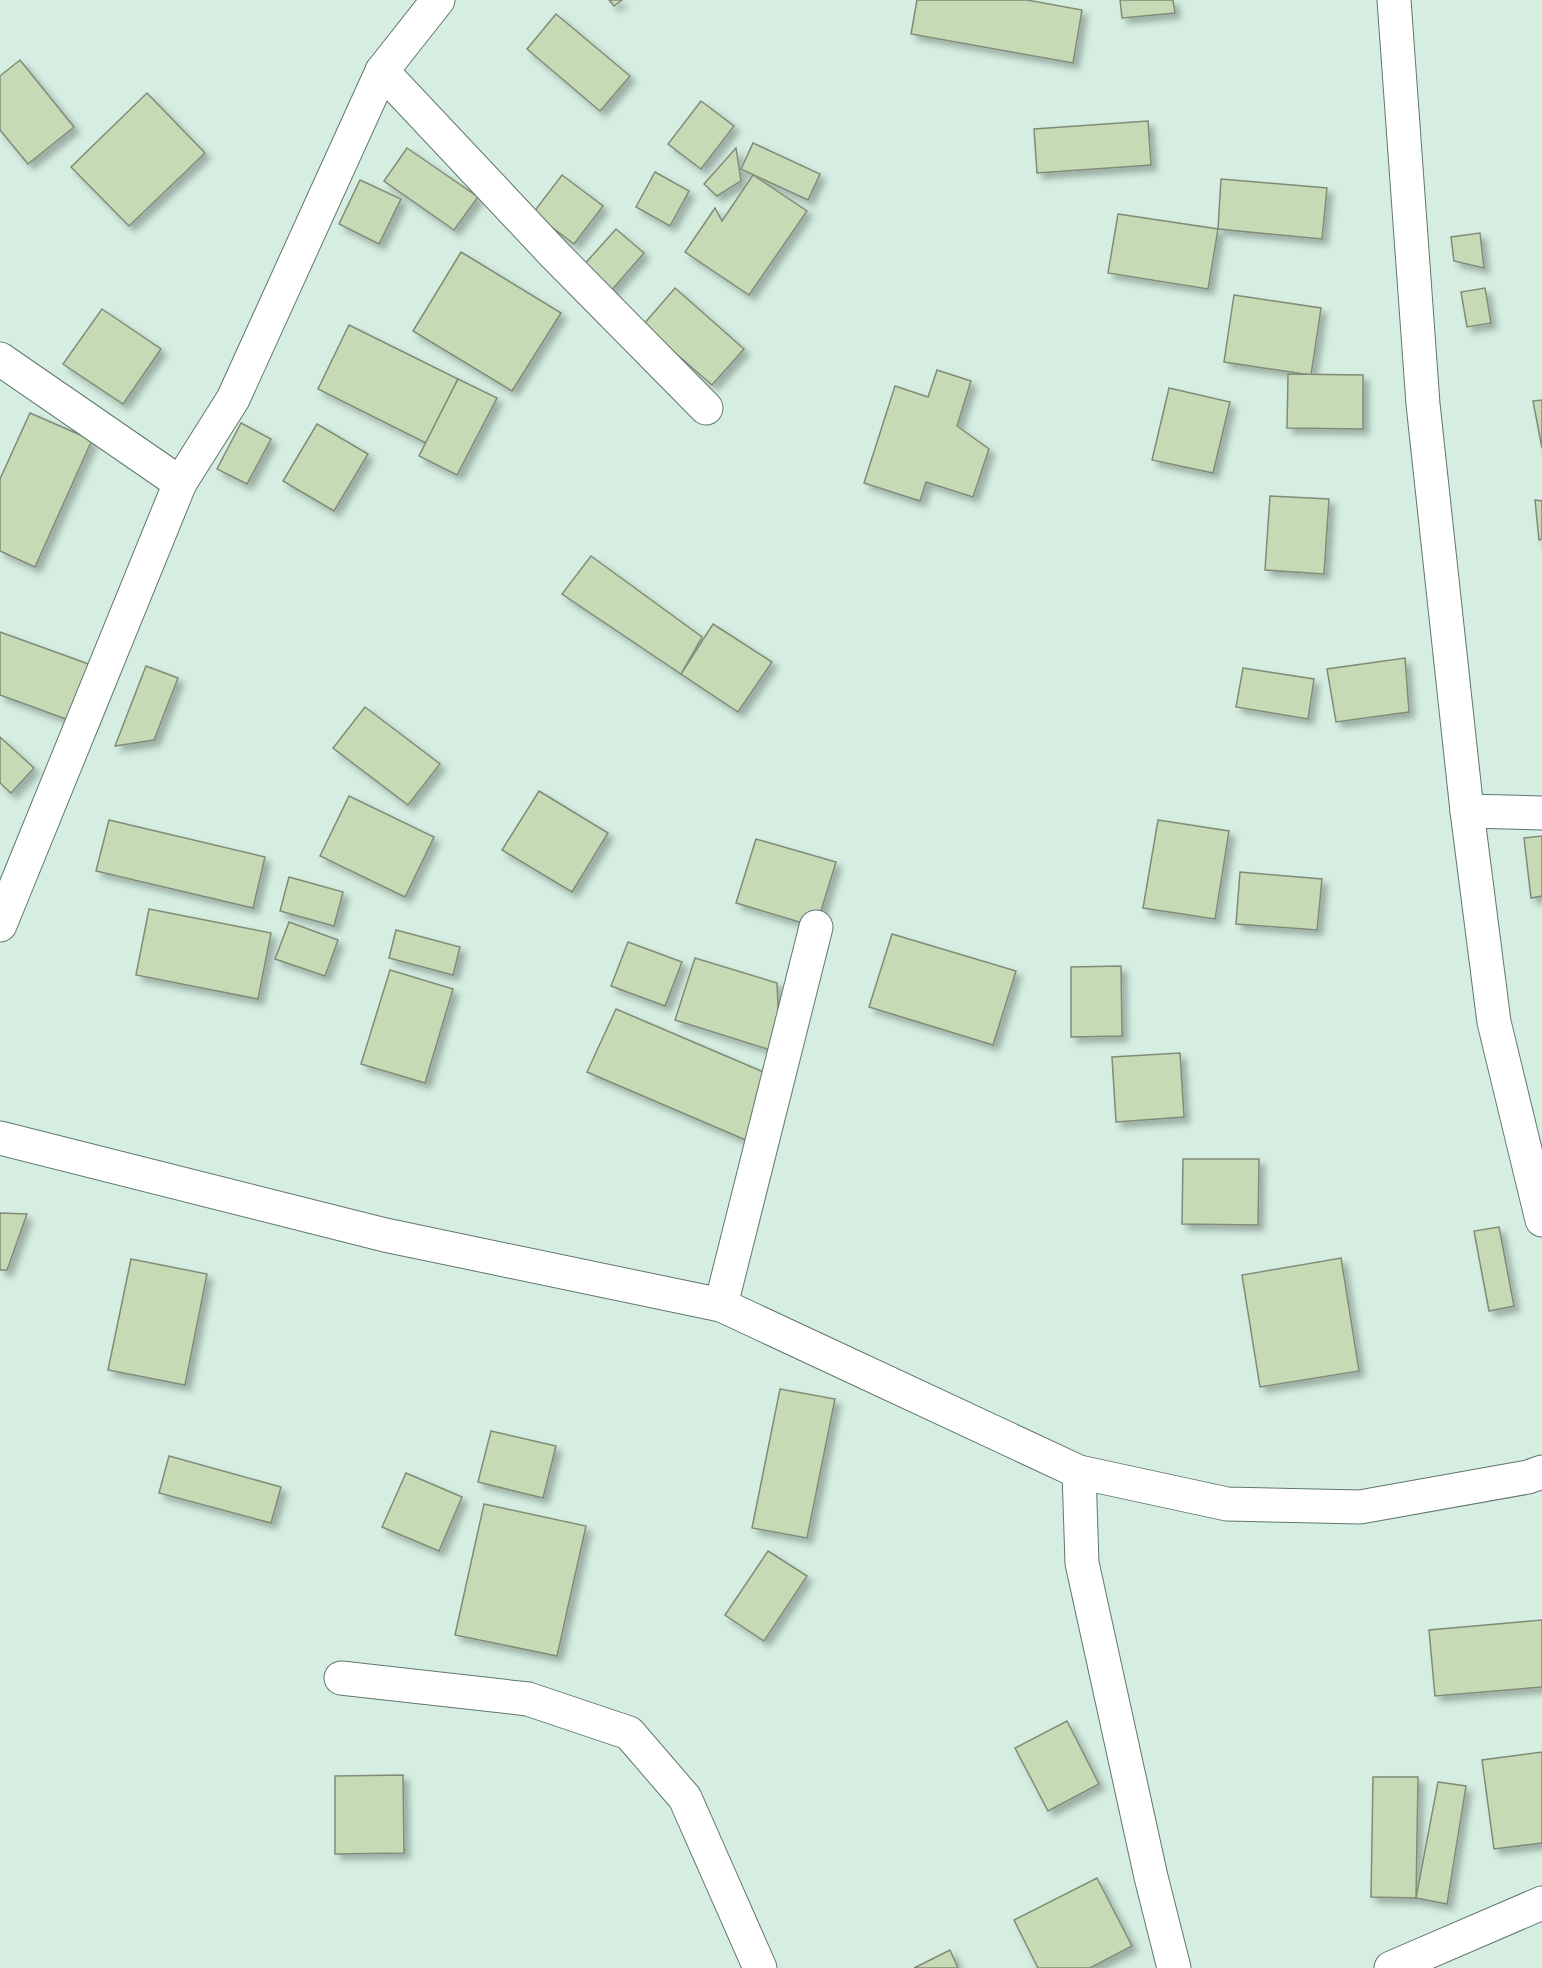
<svg xmlns="http://www.w3.org/2000/svg" width="1542" height="1968" font-family="Quicksand,sans-serif">
  <style>
    .building { fill: #c5dab5; stroke: #818c78; stroke-width: 1.5; filter: url(#shadow) }
    .lines { fill: none; stroke-linecap: round; stroke-linejoin: round }
    .minor-casing { stroke: #61776b; stroke-width: 35 }
    .minor { stroke: #fff; stroke-width: 33 }
  </style>
  <defs>
    <filter id="shadow"><feDropShadow dx="5.5" dy="5.5" stdDeviation="3" flood-color="#0004"/></filter>
  </defs>
  <rect width="100%" height="100%" fill="#d5eee1"/>
  <g class="building">
    <polygon points="609,0 622,0 614,6"/>
    <polygon points="917,0 1027,0 1082,10 1073,63 911,34"/>
    <polygon points="1120,0 1173,0 1175,13 1122,18"/>
    <polygon points="556,14 630,76 600,111 527,49"/>
    <polygon points="20,60 74,127 28,164 0,130 0,76"/>
    <polygon points="147,93 205,153 129,226 71,167"/>
    <polygon points="701,101 734,126 701,169 668,144"/>
    <polygon points="1148,121 1151,165 1037,173 1034,129"/>
    <polygon points="753,143 820,174 808,200 741,169"/>
    <polygon points="407,148 478,197 454,230 384,181"/>
    <polygon points="736,148 741,181 717,196 704,184"/>
    <polygon points="655,172 689,191 670,226 636,207"/>
    <polygon points="562,175 603,206 574,244 533,213"/>
    <polygon points="753,175 807,211 749,295 685,252 715,208 722,221"/>
    <polygon points="1221,179 1327,188 1322,239 1218,229"/>
    <polygon points="360,180 401,199 379,244 339,224"/>
    <polygon points="1118,214 1218,229 1208,289 1108,273"/>
    <polygon points="616,229 644,253 610,292 582,267"/>
    <polygon points="1480,233 1484,268 1454,261 1451,237"/>
    <polygon points="461,252 561,313 512,391 413,331"/>
    <polygon points="675,288 744,349 712,385 643,325"/>
    <polygon points="1485,288 1491,323 1467,327 1461,292"/>
    <polygon points="1234,295 1321,308 1311,375 1224,362"/>
    <polygon points="102,309 161,349 123,404 63,364"/>
    <polygon points="349,325 458,379 426,443 318,389"/>
    <polygon points="937,370 971,381 957,426 989,449 973,497 926,482 920,501 864,483 895,386 928,397"/>
    <polygon points="1288,374 1363,375 1363,429 1287,428"/>
    <polygon points="458,379 497,398 457,475 419,456"/>
    <polygon points="1169,388 1230,402 1213,473 1152,460"/>
    <polygon points="1542,400 1542,448 1533,401"/>
    <polygon points="30,413 92,440 35,567 0,551 0,479"/>
    <polygon points="241,423 271,439 247,484 217,469"/>
    <polygon points="317,424 368,454 334,511 283,481"/>
    <polygon points="1270,496 1329,499 1324,574 1265,570"/>
    <polygon points="1535,500 1542,501 1542,539 1539,540"/>
    <polygon points="591,556 702,637 681,674 562,594"/>
    <polygon points="713,624 772,662 738,712 681,674"/>
    <polygon points="0,632 108,671 88,727 0,695"/>
    <polygon points="1405,658 1409,712 1336,722 1327,669"/>
    <polygon points="146,666 178,678 154,740 115,746"/>
    <polygon points="1243,668 1314,679 1308,719 1236,707"/>
    <polygon points="365,707 440,764 408,805 333,748"/>
    <polygon points="0,737 34,768 11,793 0,783"/>
    <polygon points="539,791 608,833 572,892 502,850"/>
    <polygon points="349,796 434,837 405,897 320,856"/>
    <polygon points="109,820 265,857 253,908 96,871"/>
    <polygon points="1158,820 1229,831 1215,919 1143,908"/>
    <polygon points="1542,836 1542,896 1531,898 1524,838"/>
    <polygon points="756,839 836,862 816,927 736,903"/>
    <polygon points="1240,872 1322,879 1317,930 1236,924"/>
    <polygon points="289,877 343,892 334,926 280,911"/>
    <polygon points="149,909 271,933 258,999 136,975"/>
    <polygon points="289,922 338,940 325,976 275,959"/>
    <polygon points="396,930 460,947 453,975 389,958"/>
    <polygon points="892,934 1016,971 993,1045 869,1007"/>
    <polygon points="628,942 682,962 665,1006 611,986"/>
    <polygon points="695,958 777,983 780,1053 675,1020"/>
    <polygon points="1121,966 1122,1036 1071,1037 1071,967"/>
    <polygon points="390,970 453,989 425,1083 361,1064"/>
    <polygon points="616,1009 775,1077 748,1141 587,1072"/>
    <polygon points="1180,1053 1184,1117 1116,1122 1112,1057"/>
    <polygon points="1183,1159 1259,1159 1258,1225 1182,1224"/>
    <polygon points="0,1213 27,1214 7,1270 0,1270"/>
    <polygon points="1499,1227 1514,1306 1489,1311 1474,1231"/>
    <polygon points="1341,1258 1359,1371 1260,1387 1242,1275"/>
    <polygon points="131,1259 207,1274 185,1385 108,1370"/>
    <polygon points="780,1389 835,1399 807,1538 752,1528"/>
    <polygon points="491,1431 556,1446 543,1498 478,1482"/>
    <polygon points="169,1456 281,1487 271,1523 159,1493"/>
    <polygon points="406,1473 462,1497 439,1551 382,1527"/>
    <polygon points="484,1504 586,1526 557,1656 455,1635"/>
    <polygon points="768,1551 807,1576 764,1641 725,1615"/>
    <polygon points="1542,1620 1542,1687 1435,1696 1429,1630"/>
    <polygon points="1067,1721 1099,1784 1048,1811 1015,1748"/>
    <polygon points="1542,1752 1542,1843 1494,1849 1482,1760"/>
    <polygon points="403,1775 404,1853 335,1854 335,1776"/>
    <polygon points="1373,1777 1418,1777 1416,1898 1371,1897"/>
    <polygon points="1438,1782 1466,1786 1447,1904 1416,1898"/>
    <polygon points="1097,1878 1132,1946 1090,1968 1038,1968 1014,1920"/>
    <polygon points="950,1950 958,1968 914,1968"/>
  </g>
  <g class="lines">
    <defs>
      <g id="minor">
        <polyline points="1394,0 1423,404 1467,811 1494,1022 1542,1220"/>
        <polyline points="382,71 555,255 706,408"/>
        <polyline points="0,359 180,483"/>
        <polyline points="1467,811 1542,813"/>
        <polyline points="0,925 180,483 233,399 382,71 438,0"/>
        <polyline points="0,1138 385,1235 721,1305 1079,1472 1227,1504 1360,1507 1528,1477 1542,1472"/>
        <polyline points="721,1305 816,927"/>
        <polyline points="1079,1472 1082,1563 1151,1877 1174,1968"/>
        <polyline points="341,1678 528,1699 629,1733 685,1798 760,1968"/>
        <polyline points="1391,1968 1542,1903"/>
      </g>
    </defs>
    <use href="#minor" class="minor-casing"/>
    <use href="#minor" class="minor"/>
  </g>
</svg>
